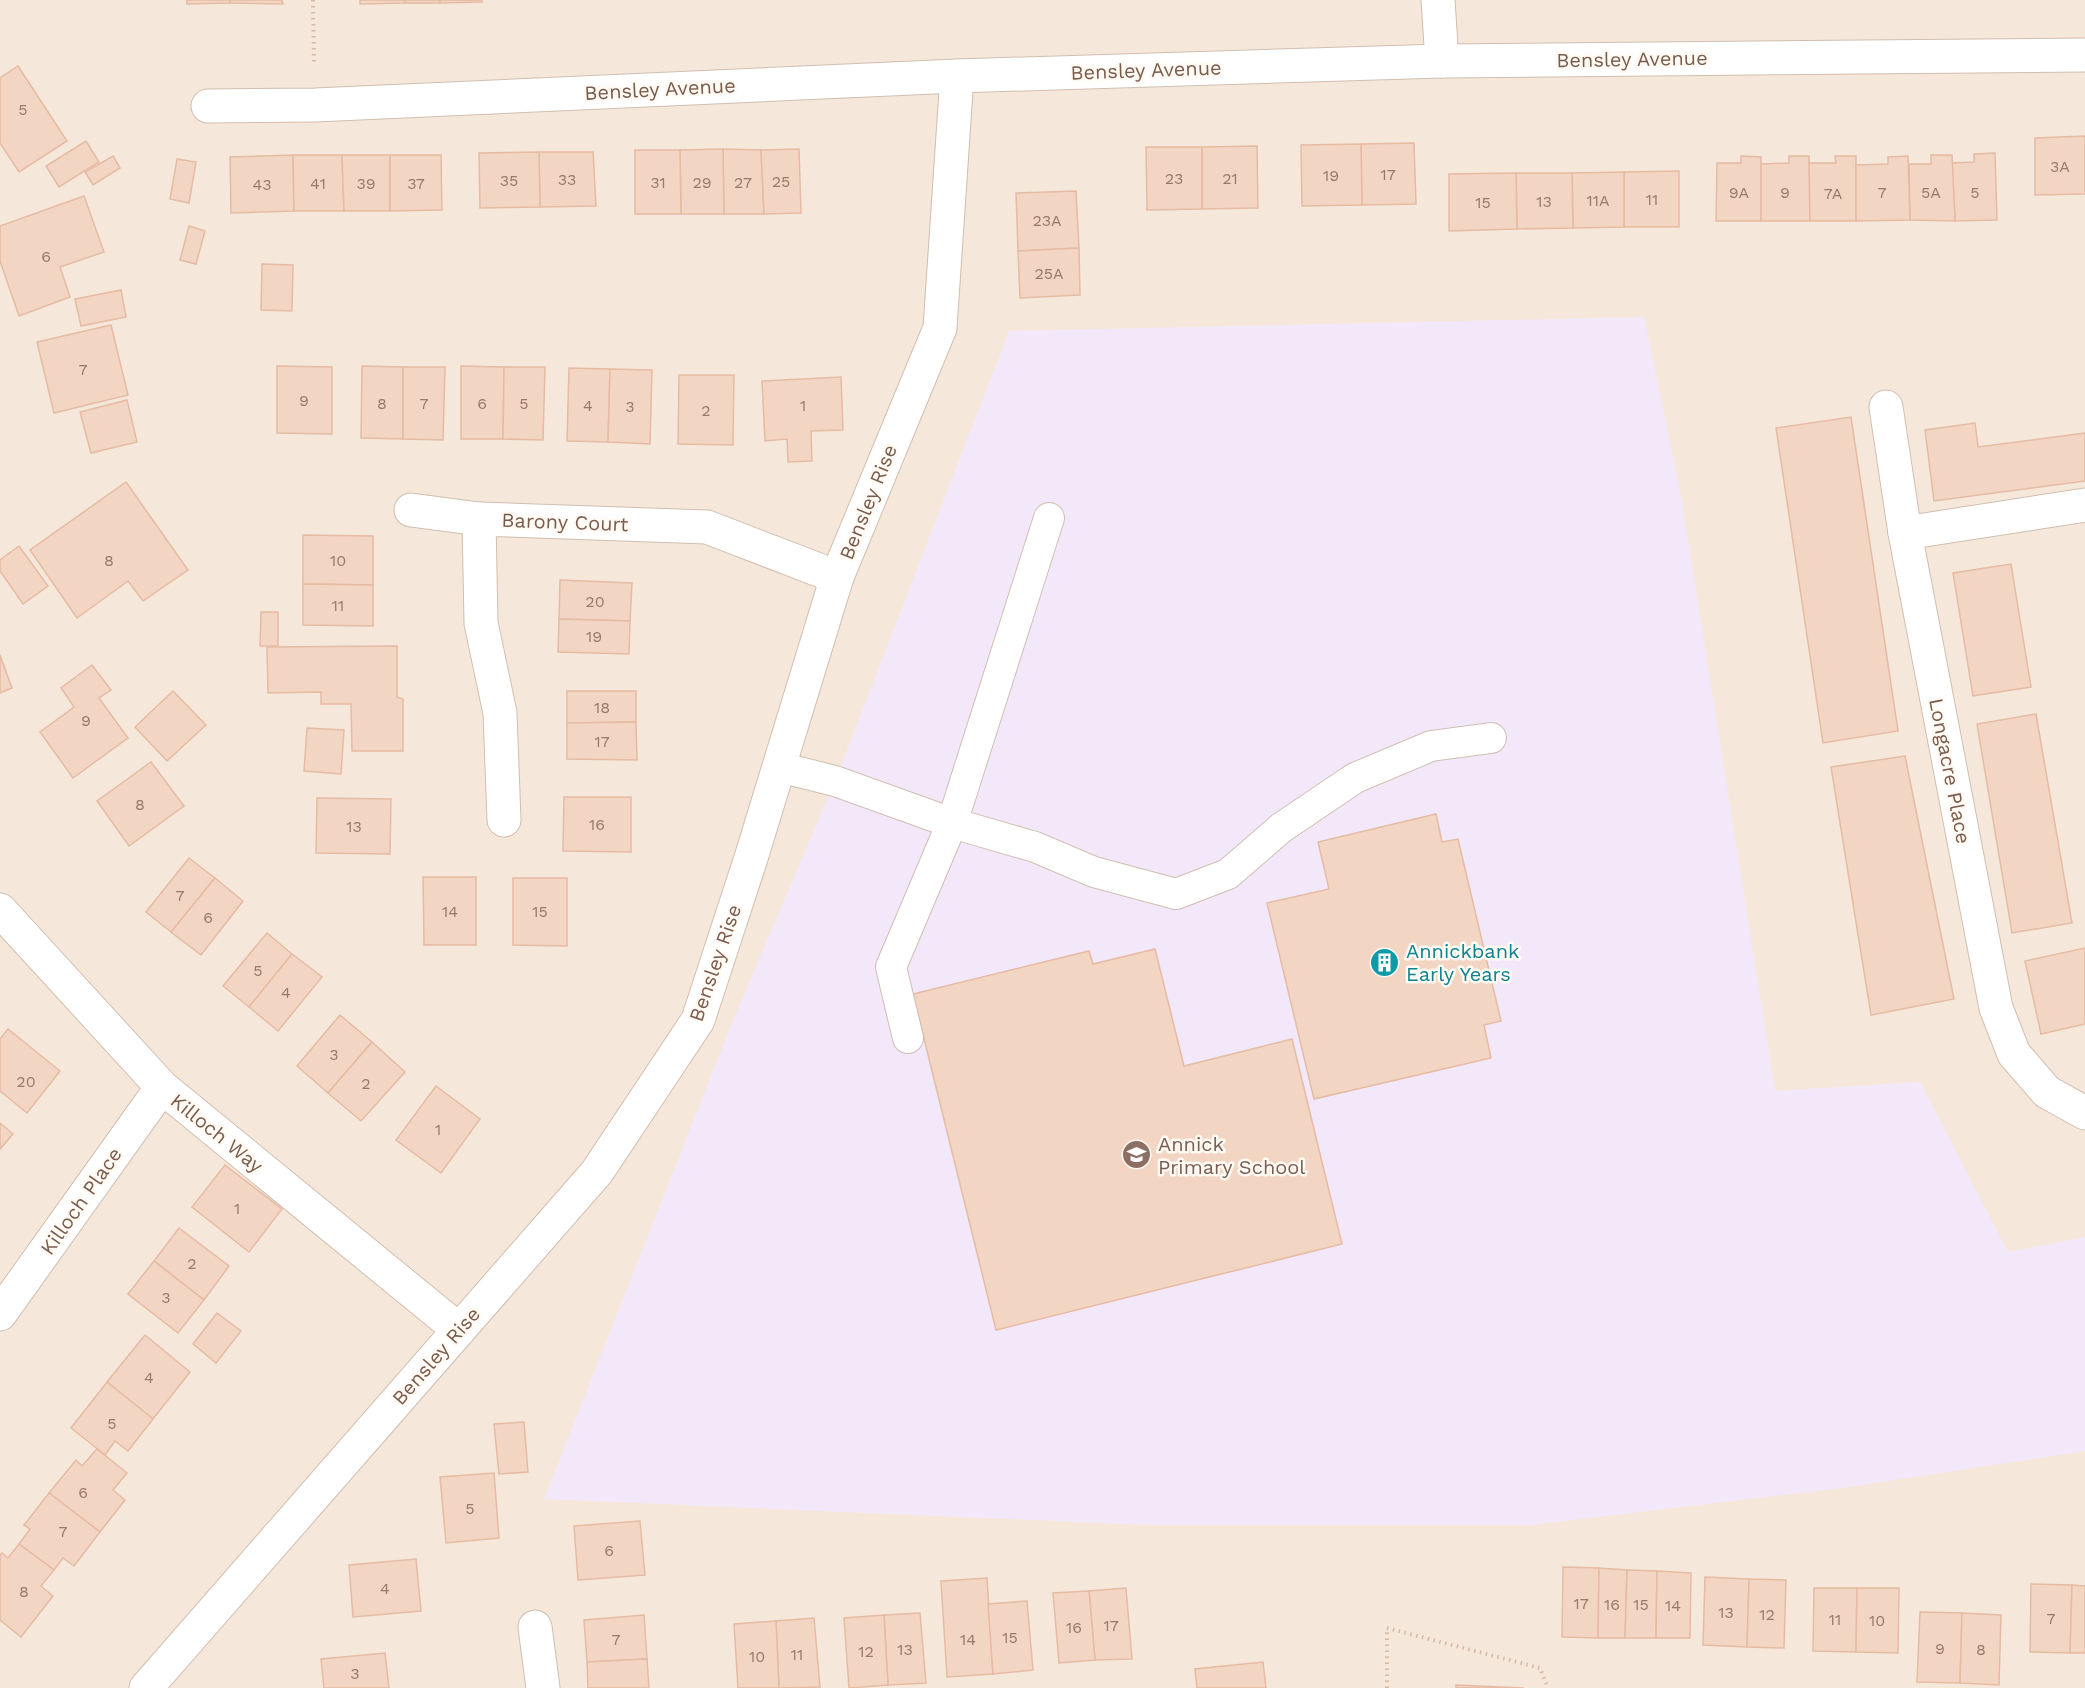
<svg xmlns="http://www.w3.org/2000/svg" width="2085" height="1688" font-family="'Work Sans',sans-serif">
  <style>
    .residential { fill: #f5e8da }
    .education { fill: #f3e8fa }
    .building { fill: #f3d5c3; stroke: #e6bba3; stroke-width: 1.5 }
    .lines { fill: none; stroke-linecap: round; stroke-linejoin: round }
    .lane-casing { stroke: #d1beb0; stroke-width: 32 }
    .street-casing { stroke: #d1beb0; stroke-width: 35 }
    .path { stroke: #d9b8a5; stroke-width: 4; stroke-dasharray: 1.5 4.5; stroke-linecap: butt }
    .lane { stroke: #fff; stroke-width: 30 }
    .street { stroke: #fff; stroke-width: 33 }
    .labels { text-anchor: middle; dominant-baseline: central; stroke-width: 5; stroke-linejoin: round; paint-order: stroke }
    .number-label { font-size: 16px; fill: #987a6a }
    .street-label { font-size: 20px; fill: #7a5c4d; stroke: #fffaf3 }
    .culture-label { font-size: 20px; fill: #0d838f; stroke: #fffaf3; text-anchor: start }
    .education-label { font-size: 20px; fill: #785e54; stroke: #fffaf3; text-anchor: start }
  </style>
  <rect width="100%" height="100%" fill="#fdf6ec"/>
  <rect class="residential" x="0" y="0" width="2085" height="1688"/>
  <polygon class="education" points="1644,317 1681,496 1775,1091 1920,1082 2008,1252 2085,1237 2085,1451 1842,1488 1530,1525 1147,1525 544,1499 732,1023 835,781 1009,331"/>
  <g class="building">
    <polygon points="187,0 230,0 230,3 187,4"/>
    <polygon points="230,0 282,0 283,4 230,3"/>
    <polygon points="360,0 405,0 405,3 360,4"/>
    <rect x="405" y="0" width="35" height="3"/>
    <polygon points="440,0 482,0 482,2 440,3"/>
    <polygon points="18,66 67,141 19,172 0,143 0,78"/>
    <polygon points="2085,136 2085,194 2035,195 2035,138"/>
    <polygon points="86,141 99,162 59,187 46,166"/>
    <polygon points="1414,143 1416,204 1362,205 1361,144"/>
    <polygon points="1361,144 1362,205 1302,206 1301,145"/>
    <polygon points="1257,146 1258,208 1202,209 1202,147"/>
    <polygon points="1146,147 1202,147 1202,209 1147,210"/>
    <polygon points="723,149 761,150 764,214 724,214"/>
    <polygon points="723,149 724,214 681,214 680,150"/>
    <polygon points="799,149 801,213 764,214 761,150"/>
    <polygon points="635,150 680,150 681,214 635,214"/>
    <polygon points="539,152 593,152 596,206 540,207"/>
    <polygon points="539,152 540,207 480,208 479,153"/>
    <polygon points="1995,153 1997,220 1955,221 1952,163 1974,162 1974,154"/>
    <polygon points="293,155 294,211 231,213 230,157"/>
    <polygon points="293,155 342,155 344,211 294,211"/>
    <polygon points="342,155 390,155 390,211 344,211"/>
    <polygon points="390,155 441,155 442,210 390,211"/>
    <polygon points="1931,155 1952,155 1955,221 1910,220 1909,164 1931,164"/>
    <polygon points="113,156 120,168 93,185 85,172"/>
    <polygon points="1741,156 1761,157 1761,221 1716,221 1717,163 1741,163"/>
    <polygon points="1789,156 1809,156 1810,221 1761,221 1761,164 1789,163"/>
    <polygon points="1835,156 1856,156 1856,221 1810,221 1809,163 1836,163"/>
    <polygon points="1908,156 1910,220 1856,221 1856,165 1888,164 1888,157"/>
    <polygon points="177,159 196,162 189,203 170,199"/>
    <polygon points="1679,171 1679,227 1624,227 1624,172"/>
    <polygon points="1624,172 1624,227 1573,228 1572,173"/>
    <polygon points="1516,173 1572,173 1573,228 1517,229"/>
    <polygon points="1516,173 1517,229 1449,231 1449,174"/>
    <polygon points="1076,191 1079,248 1018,251 1016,193"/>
    <polygon points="84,196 104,252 60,267 70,297 19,316 0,261 0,226"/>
    <polygon points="189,226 205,231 196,264 180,260"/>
    <polygon points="1079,248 1080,295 1020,298 1018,251"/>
    <polygon points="262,264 293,265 292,311 261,310"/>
    <polygon points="121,290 126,317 81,326 75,299"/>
    <polygon points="111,325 128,395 54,413 37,342"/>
    <polygon points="277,366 332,367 332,434 277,433"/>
    <polygon points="362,366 403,367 403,439 361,438"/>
    <polygon points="461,366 504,367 503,439 461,439"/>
    <polygon points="403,367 445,367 443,440 403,439"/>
    <polygon points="504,367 545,367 543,440 503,439"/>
    <polygon points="569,368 610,369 608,442 567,441"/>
    <polygon points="610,369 652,370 650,444 608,442"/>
    <polygon points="679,375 734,375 733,445 678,444"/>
    <polygon points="841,377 843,430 811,431 812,461 788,462 787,439 765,441 762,381"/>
    <polygon points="127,400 137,442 91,453 80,412"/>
    <polygon points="1851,417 1898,731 1823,743 1776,428"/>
    <polygon points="1975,423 1978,447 2085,433 2085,481 1934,501 1925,430"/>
    <polygon points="126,482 188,570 143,601 128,581 77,618 30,550"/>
    <polygon points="303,535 373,536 373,585 303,584"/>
    <polygon points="19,546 48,586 23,604 0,571 0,560"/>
    <polygon points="2011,564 2031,687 1973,696 1953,573"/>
    <polygon points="560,580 632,583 630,621 559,619"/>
    <polygon points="303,584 373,585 373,626 303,625"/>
    <polygon points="261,612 278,612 278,646 260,646"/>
    <polygon points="559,619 630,621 629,654 558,652"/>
    <polygon points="397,646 397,697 403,699 403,751 352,751 351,704 321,704 321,692 268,693 267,647"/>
    <polygon points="0,655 12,688 0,693"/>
    <polygon points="92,665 111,690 99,698 128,738 73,778 40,732 74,707 61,688"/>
    <polygon points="173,691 206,725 167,761 135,727"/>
    <polygon points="567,691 636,691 636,722 567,723"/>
    <polygon points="2036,714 2072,923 2012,933 1977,724"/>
    <polygon points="636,722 637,760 567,759 567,723"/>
    <polygon points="307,728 344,730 341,774 304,771"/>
    <polygon points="1905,756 1954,999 1871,1015 1831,767"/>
    <polygon points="151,762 184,806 129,846 97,801"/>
    <polygon points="564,797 631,797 631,852 563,851"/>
    <polygon points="317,798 391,799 390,854 316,853"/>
    <polygon points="1436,814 1442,842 1458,839 1501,1021 1484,1025 1491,1058 1314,1099 1267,903 1329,889 1318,842"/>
    <polygon points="189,858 215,878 171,932 146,912"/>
    <polygon points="423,877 476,877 476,945 424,945"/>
    <polygon points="215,878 243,901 201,955 171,932"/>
    <polygon points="513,878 567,878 567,946 513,945"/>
    <polygon points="267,933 292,954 249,1007 223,986"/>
    <polygon points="2085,948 2085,1024 2041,1034 2025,961"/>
    <polygon points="1155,949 1184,1066 1292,1039 1342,1244 996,1330 913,994 1089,951 1093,964"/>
    <polygon points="292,954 322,977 278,1031 249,1007"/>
    <polygon points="340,1015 372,1042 328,1093 297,1066"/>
    <polygon points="8,1029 60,1071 27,1113 0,1091 0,1039"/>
    <polygon points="372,1042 405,1072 361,1121 328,1093"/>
    <polygon points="436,1086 480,1119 441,1173 396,1140"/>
    <polygon points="0,1123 13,1134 0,1149"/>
    <polygon points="225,1165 282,1209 249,1252 192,1207"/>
    <polygon points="179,1228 229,1266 204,1300 154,1261"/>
    <polygon points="154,1261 204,1300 178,1333 128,1294"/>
    <polygon points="217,1313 241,1331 216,1363 193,1344"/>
    <polygon points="145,1335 190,1372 153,1419 107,1382"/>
    <polygon points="107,1382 153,1419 128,1451 115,1441 105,1455 71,1428"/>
    <polygon points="524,1422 528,1472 499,1474 494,1424"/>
    <polygon points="97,1449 127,1473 113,1490 125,1500 100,1532 49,1493 76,1460 82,1466"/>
    <polygon points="494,1473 499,1538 446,1543 440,1477"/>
    <polygon points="49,1493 100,1532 74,1566 63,1558 54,1570 19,1544 30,1529 24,1525"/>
    <polygon points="640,1521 645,1575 578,1580 574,1526"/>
    <polygon points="19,1544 54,1570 41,1586 53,1596 21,1637 0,1620 0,1555 2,1553 8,1558"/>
    <polygon points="416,1559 421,1611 353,1617 349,1565"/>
    <polygon points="1563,1567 1599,1568 1598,1638 1562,1637"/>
    <polygon points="1599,1568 1627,1570 1625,1638 1598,1638"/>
    <polygon points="1627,1570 1657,1571 1656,1638 1625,1638"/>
    <polygon points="1657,1571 1691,1573 1690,1638 1656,1638"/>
    <polygon points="1705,1577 1749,1579 1747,1647 1703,1645"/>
    <polygon points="987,1578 993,1674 947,1677 941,1581"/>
    <polygon points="1749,1579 1786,1580 1784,1648 1747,1647"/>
    <polygon points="2031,1584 2072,1585 2070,1653 2030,1652"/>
    <polygon points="2072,1585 2085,1586 2085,1653 2070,1653"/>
    <polygon points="1126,1588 1132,1659 1095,1660 1089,1591"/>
    <polygon points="1814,1588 1857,1588 1856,1652 1813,1651"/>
    <polygon points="1857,1588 1899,1588 1898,1653 1856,1652"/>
    <polygon points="1089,1591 1095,1660 1059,1663 1053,1593"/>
    <polygon points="1027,1601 1033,1670 993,1674 988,1604"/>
    <polygon points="1920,1612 1962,1613 1960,1683 1917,1682"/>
    <polygon points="920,1613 926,1683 888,1685 884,1615"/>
    <polygon points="1962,1613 2001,1615 1999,1685 1960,1683"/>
    <polygon points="644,1615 647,1659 587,1662 584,1620"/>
    <polygon points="884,1615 888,1685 849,1688 844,1618"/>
    <polygon points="814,1618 820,1687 779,1688 776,1621"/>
    <polygon points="776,1621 779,1688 738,1688 734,1624"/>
    <polygon points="385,1653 389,1688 324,1688 321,1659"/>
    <polygon points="647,1659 649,1688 588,1688 587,1662"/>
    <polygon points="1263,1662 1266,1688 1197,1688 1195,1669"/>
    <polygon points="1456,1685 1524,1688 1456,1688"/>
  </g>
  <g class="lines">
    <defs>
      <g id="lane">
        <polyline points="779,767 835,781 952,823 1035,847 1094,872 1176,894 1228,874 1281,828 1355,778 1431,746 1491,738"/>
        <polyline points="908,1038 891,967 952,823 1049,518"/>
      </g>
      <g id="street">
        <polyline points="1438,0 1442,61"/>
        <polyline points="208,106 315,105 957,76 1442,61 2085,55"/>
        <polyline points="1886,407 1905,533 1996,1008 2014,1054 2047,1092 2085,1113"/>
        <polyline points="411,510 479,519"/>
        <polyline points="1905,533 2085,505"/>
        <polyline points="504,820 500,713 481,623 479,519 707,527 837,577"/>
        <polyline points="0,910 162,1087 459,1330"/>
        <polyline points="0,1314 162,1087"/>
        <polyline points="535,1627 543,1688"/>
        <polyline points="146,1688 597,1172 698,1020 751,858 837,577 940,328 957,76"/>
      </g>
    </defs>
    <use href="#lane" class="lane-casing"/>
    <use href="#street" class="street-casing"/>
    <g class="path">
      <polyline points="313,0 314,62"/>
      <polyline points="1387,1688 1387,1628 1540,1668 1548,1688"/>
    </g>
    <use href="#lane" class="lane"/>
    <use href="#street" class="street"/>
  </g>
  <defs>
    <symbol id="building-disc" viewBox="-11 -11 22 22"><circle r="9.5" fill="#0f9aa8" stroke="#fffaf3"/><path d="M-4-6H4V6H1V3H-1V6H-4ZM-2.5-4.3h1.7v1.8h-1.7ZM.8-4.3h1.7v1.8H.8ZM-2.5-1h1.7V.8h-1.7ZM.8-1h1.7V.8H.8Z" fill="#fff"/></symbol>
    <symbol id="school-disc" viewBox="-11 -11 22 22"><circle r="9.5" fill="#8d6e63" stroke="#fffaf3"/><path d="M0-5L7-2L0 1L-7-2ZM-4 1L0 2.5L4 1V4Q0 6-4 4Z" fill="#fff"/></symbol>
  </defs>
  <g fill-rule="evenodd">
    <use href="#building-disc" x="1368" y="946" width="33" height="33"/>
    <use href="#school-disc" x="1120" y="1138" width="33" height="33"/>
  </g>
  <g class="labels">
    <g class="number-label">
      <text x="23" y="109">5</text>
      <text x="2060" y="166">3A</text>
      <text x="1388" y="174">17</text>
      <text x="1331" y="175">19</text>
      <text x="1174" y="178">23</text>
      <text x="1230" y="178">21</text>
      <text x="567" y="179">33</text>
      <text x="509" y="180">35</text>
      <text x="781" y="181">25</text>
      <text x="658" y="182">31</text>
      <text x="702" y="182">29</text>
      <text x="743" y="182">27</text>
      <text x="318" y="183">41</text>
      <text x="366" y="183">39</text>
      <text x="416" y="183">37</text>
      <text x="262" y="184">43</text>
      <text x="1739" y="192">9A</text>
      <text x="1785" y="192">9</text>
      <text x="1882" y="192">7</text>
      <text x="1931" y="192">5A</text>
      <text x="1975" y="192">5</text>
      <text x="1833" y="193">7A</text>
      <text x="1652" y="199">11</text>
      <text x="1598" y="200">11A</text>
      <text x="1544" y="201">13</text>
      <text x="1483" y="202">15</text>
      <text x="1047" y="220">23A</text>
      <text x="46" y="256">6</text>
      <text x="1049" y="273">25A</text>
      <text x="83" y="369">7</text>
      <text x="304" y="400">9</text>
      <text x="382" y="403">8</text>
      <text x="424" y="403">7</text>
      <text x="482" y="403">6</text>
      <text x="524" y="403">5</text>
      <text x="588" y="405">4</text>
      <text x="803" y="405">1</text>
      <text x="630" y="406">3</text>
      <text x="706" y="410">2</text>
      <text x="109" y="560">8</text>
      <text x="338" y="560">10</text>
      <text x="595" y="601">20</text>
      <text x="338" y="605">11</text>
      <text x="594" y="636">19</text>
      <text x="602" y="707">18</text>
      <text x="86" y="720">9</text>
      <text x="602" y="741">17</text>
      <text x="140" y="804">8</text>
      <text x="597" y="824">16</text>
      <text x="354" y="826">13</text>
      <text x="180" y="895">7</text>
      <text x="450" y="911">14</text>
      <text x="540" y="911">15</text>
      <text x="208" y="917">6</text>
      <text x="258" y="970">5</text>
      <text x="286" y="992">4</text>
      <text x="334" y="1054">3</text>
      <text x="26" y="1081">20</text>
      <text x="366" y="1083">2</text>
      <text x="438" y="1129">1</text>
      <text x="237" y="1208">1</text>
      <text x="192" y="1263">2</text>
      <text x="166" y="1297">3</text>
      <text x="149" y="1377">4</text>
      <text x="112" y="1423">5</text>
      <text x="83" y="1492">6</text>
      <text x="470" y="1508">5</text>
      <text x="63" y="1531">7</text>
      <text x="609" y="1550">6</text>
      <text x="385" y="1588">4</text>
      <text x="24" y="1591">8</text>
      <text x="1581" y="1603">17</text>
      <text x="1612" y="1604">16</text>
      <text x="1641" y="1604">15</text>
      <text x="1673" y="1605">14</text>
      <text x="1726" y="1612">13</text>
      <text x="1767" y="1614">12</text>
      <text x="2051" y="1618">7</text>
      <text x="1835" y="1619">11</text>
      <text x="1877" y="1620">10</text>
      <text x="1111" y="1625">17</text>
      <text x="1074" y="1627">16</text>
      <text x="1010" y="1637">15</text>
      <text x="616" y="1639">7</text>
      <text x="968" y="1639">14</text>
      <text x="1940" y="1648">9</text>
      <text x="905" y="1649">13</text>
      <text x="1981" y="1649">8</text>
      <text x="866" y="1651">12</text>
      <text x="797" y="1654">11</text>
      <text x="757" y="1656">10</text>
      <text x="355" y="1673">3</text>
    </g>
    <g class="street-label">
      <text transform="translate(1632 59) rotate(-1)">Bensley Avenue</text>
      <text transform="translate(1146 70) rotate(-2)">Bensley Avenue</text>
      <text transform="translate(660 89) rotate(-3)">Bensley Avenue</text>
      <text transform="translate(868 502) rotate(-68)">Bensley Rise</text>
      <text transform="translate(565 522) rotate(2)">Barony Court</text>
      <text transform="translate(1950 771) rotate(79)">Longacre Place</text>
      <text transform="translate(715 963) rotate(-71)">Bensley Rise</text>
      <text transform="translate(217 1133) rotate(39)">Killoch Way</text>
      <text transform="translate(81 1201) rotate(-55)">Killoch Place</text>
      <text transform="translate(436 1356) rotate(-49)">Bensley Rise</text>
    </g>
    <g class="culture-label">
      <text x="1406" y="951">Annickbank<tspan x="1406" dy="23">Early Years</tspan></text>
    </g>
    <g class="education-label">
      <text x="1158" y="1144">Annick<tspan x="1158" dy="23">Primary School</tspan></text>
    </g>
  </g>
</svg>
